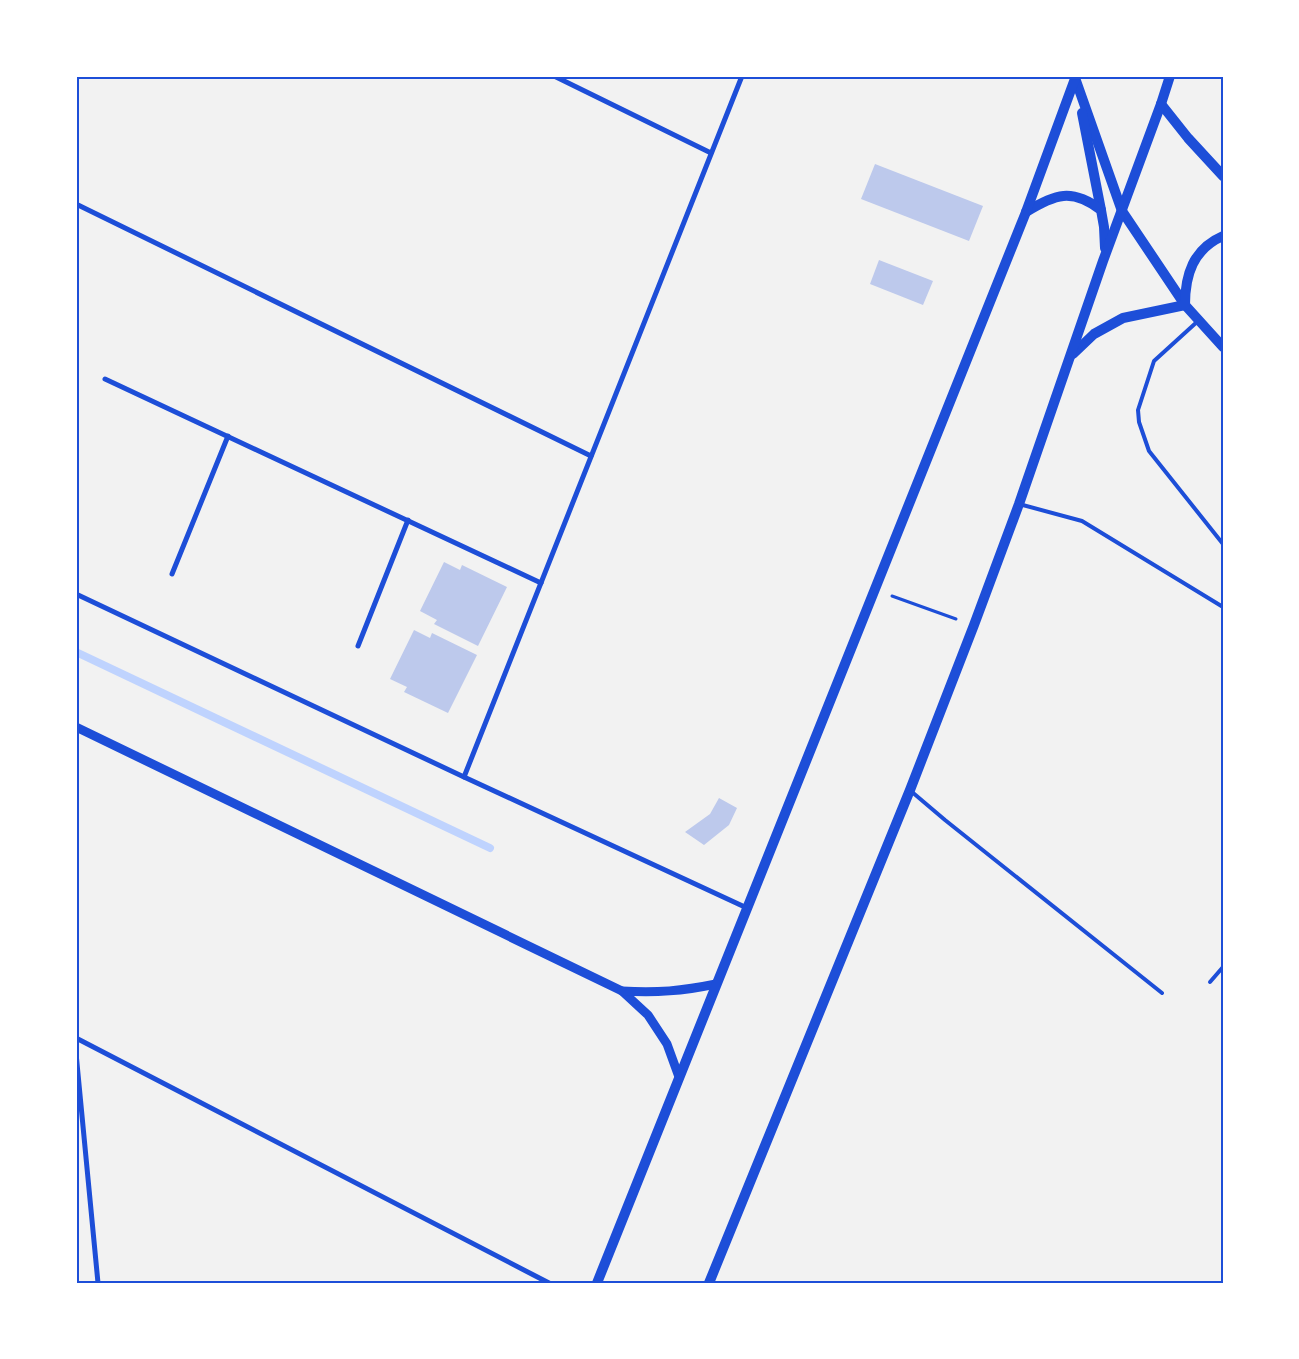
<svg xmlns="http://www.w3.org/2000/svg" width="1299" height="1359" font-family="Mulish,sans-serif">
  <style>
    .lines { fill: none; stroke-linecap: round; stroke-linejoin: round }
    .stream { stroke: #bfd3fe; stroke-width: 8 }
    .building { fill: #bdc9ec }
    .path { stroke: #1d4ed8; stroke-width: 3 }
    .service { stroke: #1d4ed8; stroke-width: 4 }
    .minor { stroke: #1d4ed8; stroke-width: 5 }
    .tertiary { stroke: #1d4ed8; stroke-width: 9 }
    .secondary { stroke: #1d4ed8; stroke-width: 10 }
    .neatline { fill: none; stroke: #1d4ed8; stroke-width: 2 }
  </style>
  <rect width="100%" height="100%" fill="#f2f2f2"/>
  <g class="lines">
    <polyline class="stream" points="76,652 490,848"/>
  </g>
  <g class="building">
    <polygon points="875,164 983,206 969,241 861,199"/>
    <polygon points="879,260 933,281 923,305 870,284"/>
    <polygon points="444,562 460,570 462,565 507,587 478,646 434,624 437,620 420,611"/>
    <polygon points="414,630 430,638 432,633 477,655 448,713 404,692 407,687 390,679"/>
    <polygon points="719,798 737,808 729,825 704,845 685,832 710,814"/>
  </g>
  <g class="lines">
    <polyline class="path" points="892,596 956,619"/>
    <g class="service">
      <polyline points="1198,321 1154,361 1138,410 1139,422 1149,451 1223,544"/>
      <polyline points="1019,504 1082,521 1223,607"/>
      <polyline points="912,792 945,820 1162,993"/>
      <polyline points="1210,982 1223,967"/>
    </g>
    <g class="minor">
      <polyline points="554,76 711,153"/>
      <polyline points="76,204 591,456"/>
      <polyline points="105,379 541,583"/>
      <polyline points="172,574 228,436"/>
      <polyline points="76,594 464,777 747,908"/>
      <polyline points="358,646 408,520"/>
      <polyline points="464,777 742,76"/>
      <polyline points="76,1038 549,1283"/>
      <polyline points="76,1053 98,1283"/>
    </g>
    <g class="tertiary">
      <polyline points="76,727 622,991 648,1015 667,1044 679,1077"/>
      <path d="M622,991C657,993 682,991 716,984"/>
    </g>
    <g class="secondary">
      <polyline points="1075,78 1122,211 1185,305 1223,347"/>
      <polyline points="1161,104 1188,138 1223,176"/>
      <polyline points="1082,113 1101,210"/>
      <path d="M1026,212C1055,194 1072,188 1101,210L1104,227L1105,248"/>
      <path d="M1073,354L1094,334L1123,318L1185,305C1185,275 1193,249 1223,236"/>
      <polyline points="597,1283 1026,212 1076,76"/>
      <polyline points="709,1283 910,790 974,625 1019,504 1103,261 1161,104 1170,76"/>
    </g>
  </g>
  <rect width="1299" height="1359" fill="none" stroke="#ffffff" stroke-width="155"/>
  <rect x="78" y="78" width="1144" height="1204" class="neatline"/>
</svg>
